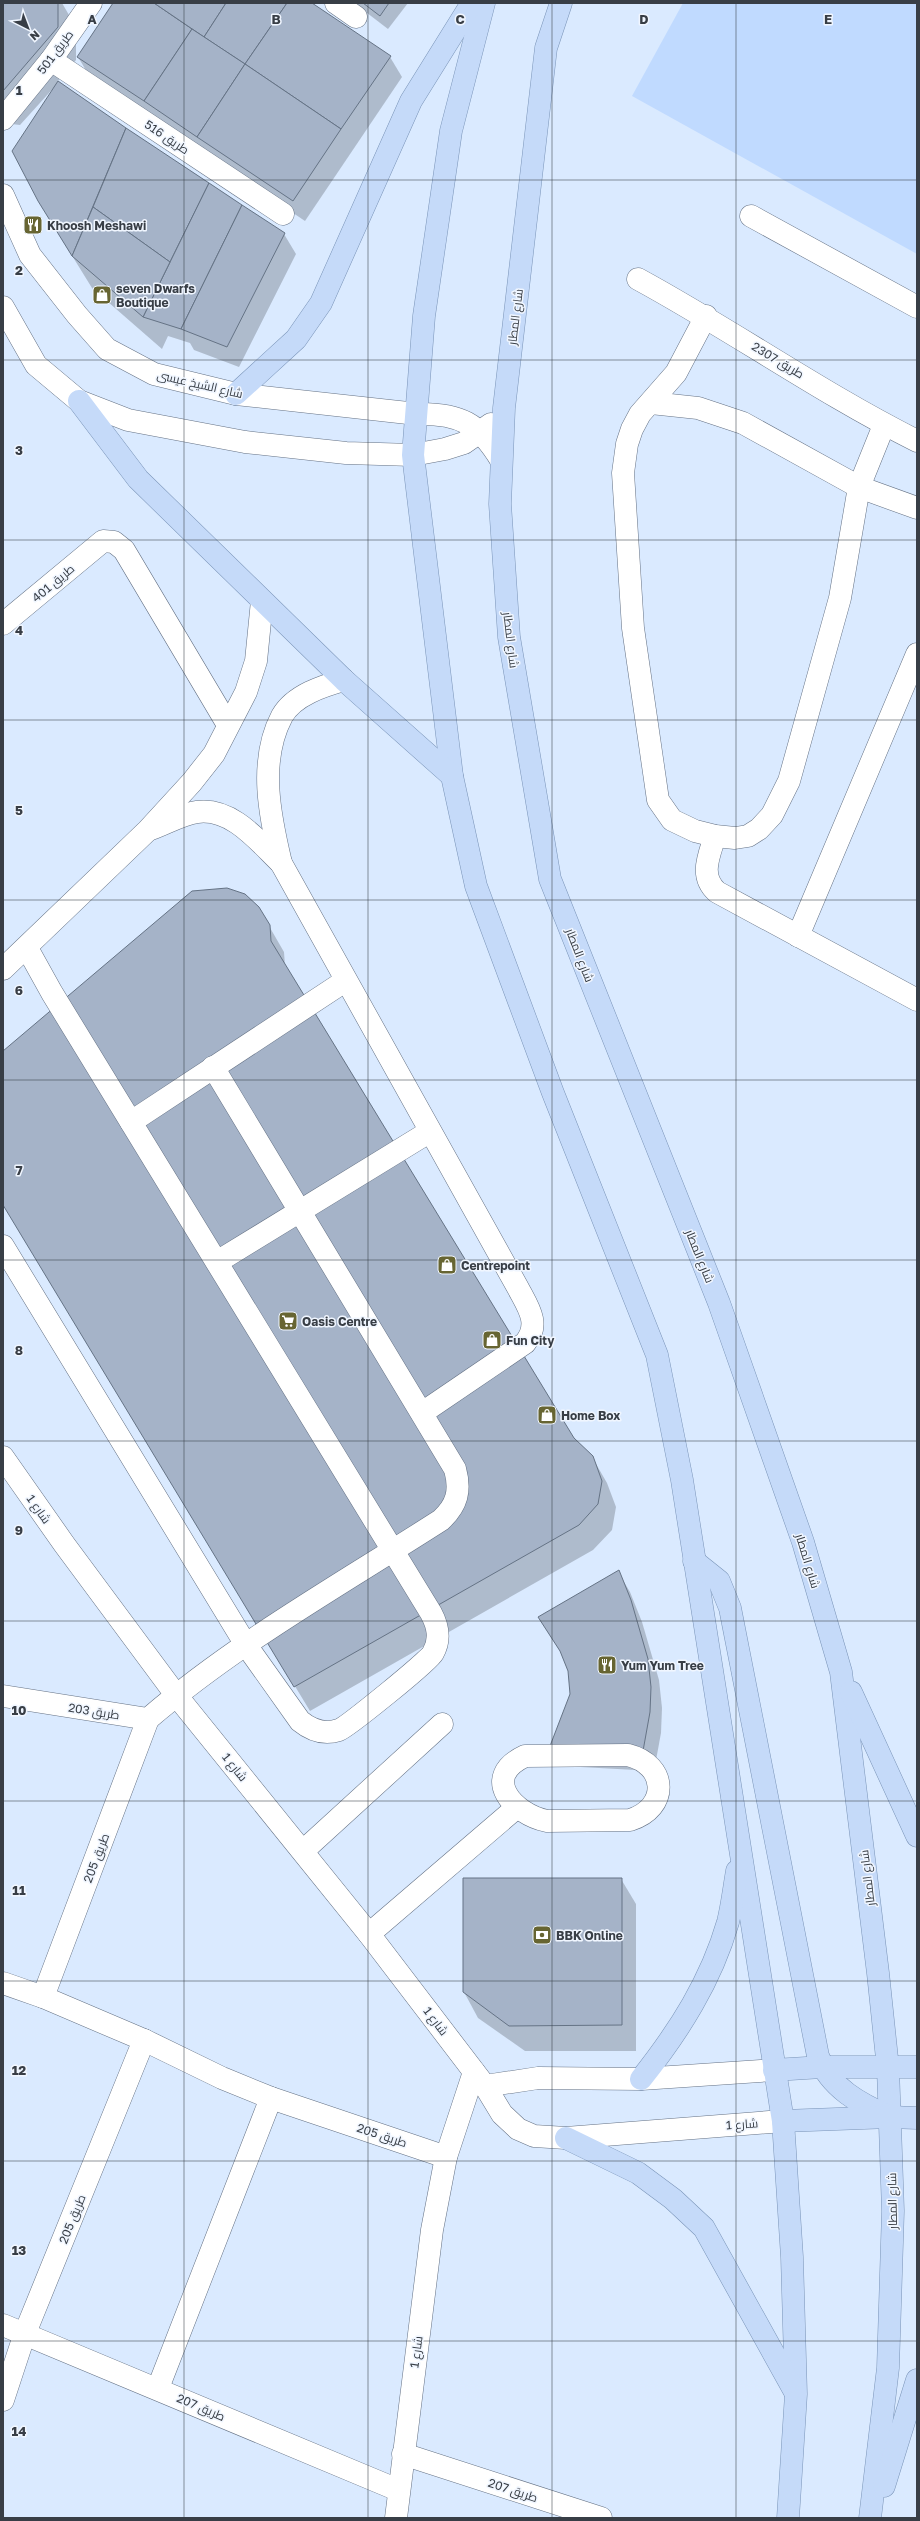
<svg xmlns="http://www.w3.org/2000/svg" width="920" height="2521" font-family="'Golos Text',Cairo,sans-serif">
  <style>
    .green { fill: #c0daff }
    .shadow { fill: #0003 }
    .building { fill: #a5b3c8; stroke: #657385 }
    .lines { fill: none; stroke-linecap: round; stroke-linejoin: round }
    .minor-casing { stroke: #657285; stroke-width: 23 }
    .major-casing { stroke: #7a94b8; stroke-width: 23 }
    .minor { stroke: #fff; stroke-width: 22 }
    .major { stroke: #c5daf9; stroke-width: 22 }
    .grid { fill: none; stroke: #383e46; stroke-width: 1; stroke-opacity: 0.55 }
    .labels { text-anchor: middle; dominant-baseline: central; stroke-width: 3; stroke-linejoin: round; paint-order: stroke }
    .street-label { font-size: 12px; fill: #383e46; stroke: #f0f6ff }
    .poi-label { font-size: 12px; font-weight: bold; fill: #383e46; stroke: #f0f6ff; text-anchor: start }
    .grid-label { font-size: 13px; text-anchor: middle; font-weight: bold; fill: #383e46; stroke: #f0f6ff; stroke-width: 3; stroke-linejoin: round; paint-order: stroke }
  </style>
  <rect width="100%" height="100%" fill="#daeaff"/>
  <polygon class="green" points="683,3 917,3 917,254 632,96"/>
  <g class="shadow">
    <polygon points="3,3 62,3 76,27 76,60 57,82 284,234 296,254 239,367 194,350 190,343 168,336 162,349 92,288 58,233 58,83 20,125 3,123"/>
    <polygon points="115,3 310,3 390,57 402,77 305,221 90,77 78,57"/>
    <polygon points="354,3 408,3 388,29"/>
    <polygon points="269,926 284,952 285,966 573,1438 592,1457 607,1483 616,1507 612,1530 593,1550 310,1711 3,1204 3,1052"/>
    <polygon points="618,1572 630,1592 642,1622 659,1680 662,1708 661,1733 654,1771 562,1766"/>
    <polygon points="621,1879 636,1904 636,2051 525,2051 478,2018 464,1992"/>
  </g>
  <g class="building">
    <polygon points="3,3 58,3 58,27 3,91"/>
    <polygon points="113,3 154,3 192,29 144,101 77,57"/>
    <polygon points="154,3 226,3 204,37"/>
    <polygon points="226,3 287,3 245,64 204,37"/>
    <polygon points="287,3 312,3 391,56 341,129 245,64"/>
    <polygon points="363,3 389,3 380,16"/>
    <polygon points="192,29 245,64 197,137 144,101"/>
    <polygon points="245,64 341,129 293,201 197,137"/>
    <polygon points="58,81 126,128 72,256 38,201 12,151"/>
    <polygon points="126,128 209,183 170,262 93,207"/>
    <polygon points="209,183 242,205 181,329 143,317"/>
    <polygon points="242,205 285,233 227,347 181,329"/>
    <polygon points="93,207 170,262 143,317 72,256"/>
    <polygon points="227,888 245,894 259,907 270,925 271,941 574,1438 593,1456 602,1481 598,1504 579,1525 294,1687 3,1205 3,1051 192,891"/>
    <polygon points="619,1570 631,1600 648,1659 651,1687 650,1712 643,1751 550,1746 570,1694 568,1671 560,1651 538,1617"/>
    <polygon points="463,1878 622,1878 622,2025 509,2026 463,1992"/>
  </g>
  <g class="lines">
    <defs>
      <g id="minor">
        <polyline points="336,3 356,17"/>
        <polyline points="51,60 283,214"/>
        <polyline points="3,119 51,60 91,3"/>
        <path d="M3,195L30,255L77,315L107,349L154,374L236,394L417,414C459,413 479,423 501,460"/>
        <polyline points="751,216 917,307"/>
        <path d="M638,279C732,330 821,393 917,441"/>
        <polyline points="3,307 36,365 79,401 128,420 245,442 346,453 413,455 445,449 464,443 491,424"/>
        <polyline points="706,316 676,373 640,414 632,429 627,444 623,473 633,628 658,800 672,820 695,831 715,836 735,838 748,836 759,829 772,815 789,781 840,598 859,487 884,425"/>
        <polyline points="651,403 698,408 743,423 859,487 917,508"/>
        <polyline points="3,624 103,541 114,542 124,550 228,725"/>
        <path d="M344,680C323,686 294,695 282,716C258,761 270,817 281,863L518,1288C528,1307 541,1324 525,1343L422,1413"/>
        <path d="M151,829C165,824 182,814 197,812C232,807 259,842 281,863"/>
        <path d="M715,836C709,856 699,876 717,892L917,1000"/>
        <polyline points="798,936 917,654"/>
        <polyline points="3,969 148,830 192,782 214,754 246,692 256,661 262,601"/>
        <polyline points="131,1122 345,981"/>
        <path d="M3,1246L246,1645L300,1721C311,1730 324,1735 339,1730C347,1727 429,1661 433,1653C441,1639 438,1626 431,1613L52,993L27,948"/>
        <polyline points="217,1262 429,1132"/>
        <polyline points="3,1457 64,1544 176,1695 369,1934 485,2086 502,2114 518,2129 534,2136 566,2138 783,2121"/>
        <path d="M3,1696L148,1719C236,1643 343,1583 441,1520C457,1505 461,1491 455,1469L213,1067"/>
        <path d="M628,1755C668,1765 669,1808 630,1820L547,1821C513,1814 480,1777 525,1756Z"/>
        <polyline points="303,1851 442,1724"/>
        <polyline points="369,1934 516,1808"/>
        <polyline points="3,1983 43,1997 144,2040 222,2078 271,2098 446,2157"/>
        <polyline points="43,1997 148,1719"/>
        <polyline points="485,2086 538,2078 641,2079 774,2070"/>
        <polyline points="3,2325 398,2490"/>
        <polyline points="158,2388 271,2098"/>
        <polyline points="3,2400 25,2333 144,2040"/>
        <polyline points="403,2454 601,2518"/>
        <polyline points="396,2518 432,2230 446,2157 474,2072"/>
      </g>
      <g id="major">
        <polyline points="484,3 451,131 424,316 413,455 452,776 476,886 553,1093 657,1355 682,1480 783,2121 792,2257 796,2394 788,2518"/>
        <polyline points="561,3 546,48 504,408 500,504 509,637 550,879 719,1303 803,1542 841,1672 878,1973 888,2068 893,2211 888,2368 870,2518"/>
        <polyline points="236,394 296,339 321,303 411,101 472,3"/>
        <polyline points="79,401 138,479 344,680 452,776"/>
        <path d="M694,1561L719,1581L730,1608L818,2056C830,2088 860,2104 890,2117"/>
        <polyline points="851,1692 917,1836"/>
        <polyline points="774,2070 822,2067 917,2067"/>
        <path d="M641,2079C679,2031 711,1981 728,1922C732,1906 734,1888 737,1871"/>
        <polyline points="783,2121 890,2117 917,2118"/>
        <polyline points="566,2138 638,2173 673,2199 704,2228 795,2392"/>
        <polyline points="884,2486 917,2380"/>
      </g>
    </defs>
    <use href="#minor" class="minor-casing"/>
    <use href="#major" class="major-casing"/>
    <use href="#minor" class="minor"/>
    <use href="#major" class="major"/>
  </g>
  <path class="grid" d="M184,3V2518M368,3V2518M552,3V2518M736,3V2518M3,180H917M3,360H917M3,540H917M3,720H917M3,900H917M3,1080H917M3,1260H917M3,1441H917M3,1621H917M3,1801H917M3,1981H917M3,2161H917M3,2341H917"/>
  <defs>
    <symbol id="restaurant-square" viewBox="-11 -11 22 22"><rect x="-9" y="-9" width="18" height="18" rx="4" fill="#676532" stroke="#f0f6ff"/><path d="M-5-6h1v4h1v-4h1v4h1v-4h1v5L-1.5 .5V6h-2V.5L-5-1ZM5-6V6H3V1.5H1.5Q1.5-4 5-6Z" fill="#fff"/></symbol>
    <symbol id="shop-square" viewBox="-11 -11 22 22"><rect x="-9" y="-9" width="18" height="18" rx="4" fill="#676532" stroke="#f0f6ff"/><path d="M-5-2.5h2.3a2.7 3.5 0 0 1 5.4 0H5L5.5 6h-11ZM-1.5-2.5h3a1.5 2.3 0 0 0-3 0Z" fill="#fff"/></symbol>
    <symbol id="supermarket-square" viewBox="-11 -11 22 22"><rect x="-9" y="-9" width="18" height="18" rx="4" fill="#676532" stroke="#f0f6ff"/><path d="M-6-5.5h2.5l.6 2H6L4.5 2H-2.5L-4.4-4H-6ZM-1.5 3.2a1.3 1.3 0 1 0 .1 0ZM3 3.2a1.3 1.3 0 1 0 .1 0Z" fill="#fff"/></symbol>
    <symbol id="bank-square" viewBox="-11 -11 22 22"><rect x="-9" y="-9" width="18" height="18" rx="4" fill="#676532" stroke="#f0f6ff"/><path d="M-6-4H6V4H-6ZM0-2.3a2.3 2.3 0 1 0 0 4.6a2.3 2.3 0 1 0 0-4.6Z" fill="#fff"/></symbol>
  </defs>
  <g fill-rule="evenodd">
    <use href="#restaurant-square" x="22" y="214" width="22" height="22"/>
    <use href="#shop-square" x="91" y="284" width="22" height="22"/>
    <use href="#shop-square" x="436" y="1254" width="22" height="22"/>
    <use href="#supermarket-square" x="277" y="1310" width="22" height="22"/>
    <use href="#shop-square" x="481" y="1329" width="22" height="22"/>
    <use href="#shop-square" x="536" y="1404" width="22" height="22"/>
    <use href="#restaurant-square" x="596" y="1654" width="22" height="22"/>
    <use href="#bank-square" x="531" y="1924" width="22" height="22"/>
  </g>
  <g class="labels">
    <g class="street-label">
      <text transform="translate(55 52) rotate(-53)">طريق 501</text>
      <text transform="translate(167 137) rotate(34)">طريق 516</text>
      <text transform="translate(515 317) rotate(-83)">شارع المطار</text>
      <text transform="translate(778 360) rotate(31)">طريق 2307</text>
      <text transform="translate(200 384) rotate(13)">شارع الشيخ عيسى</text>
      <text transform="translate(53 583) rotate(-40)">طريق 401</text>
      <text transform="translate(511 640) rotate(83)">شارع المطار</text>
      <text transform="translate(580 955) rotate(69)">شارع المطار</text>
      <text transform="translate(700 1256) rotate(68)">شارع المطار</text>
      <text transform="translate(39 1509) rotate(55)">شارع 1</text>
      <text transform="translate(808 1561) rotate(73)">شارع المطار</text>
      <text transform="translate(94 1711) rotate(9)">طريق 203</text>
      <text transform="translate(235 1767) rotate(51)">شارع 1</text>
      <text transform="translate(96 1858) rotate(-69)">طريق 205</text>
      <text transform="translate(867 1878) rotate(-97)">شارع المطار</text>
      <text transform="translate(436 2021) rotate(53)">شارع 1</text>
      <text transform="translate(742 2124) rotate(-4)">شارع 1</text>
      <text transform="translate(382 2135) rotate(18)">طريق 205</text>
      <text transform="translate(892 2201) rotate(-91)">شارع المطار</text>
      <text transform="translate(72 2219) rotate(-68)">طريق 205</text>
      <text transform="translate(416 2352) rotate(-82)">شارع 1</text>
      <text transform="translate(201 2407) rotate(23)">طريق 207</text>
      <text transform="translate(513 2490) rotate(18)">طريق 207</text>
    </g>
    <g class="poi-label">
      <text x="47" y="225">Khoosh Meshawi</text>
      <text x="116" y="288">seven Dwarfs<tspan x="116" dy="14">Boutique</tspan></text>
      <text x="461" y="1265">Centrepoint</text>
      <text x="302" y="1321">Oasis Centre</text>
      <text x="506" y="1340">Fun City</text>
      <text x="561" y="1415">Home Box</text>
      <text x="621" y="1665">Yum Yum Tree</text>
      <text x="556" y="1935">BBK Online</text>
    </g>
  </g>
  <g class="grid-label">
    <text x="92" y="24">A</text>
    <text x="276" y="24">B</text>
    <text x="460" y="24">C</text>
    <text x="644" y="24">D</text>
    <text x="828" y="24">E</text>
    <text x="19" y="95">1</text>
    <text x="19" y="275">2</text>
    <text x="19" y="455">3</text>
    <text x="19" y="635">4</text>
    <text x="19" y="815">5</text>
    <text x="19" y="995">6</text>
    <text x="19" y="1175">7</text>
    <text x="19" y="1355">8</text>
    <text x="19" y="1535">9</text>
    <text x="19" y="1715">10</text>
    <text x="19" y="1895">11</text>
    <text x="19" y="2075">12</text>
    <text x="19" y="2255">13</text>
    <text x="19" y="2436">14</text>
  </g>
  <rect width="920" height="2521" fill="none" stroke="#383e46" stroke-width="8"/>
  <g transform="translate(28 28) rotate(138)" stroke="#f0f6ff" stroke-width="3" paint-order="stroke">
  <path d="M0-3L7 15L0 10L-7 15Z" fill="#383e46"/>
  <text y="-6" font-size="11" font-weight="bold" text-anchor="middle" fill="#383e46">N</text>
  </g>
</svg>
